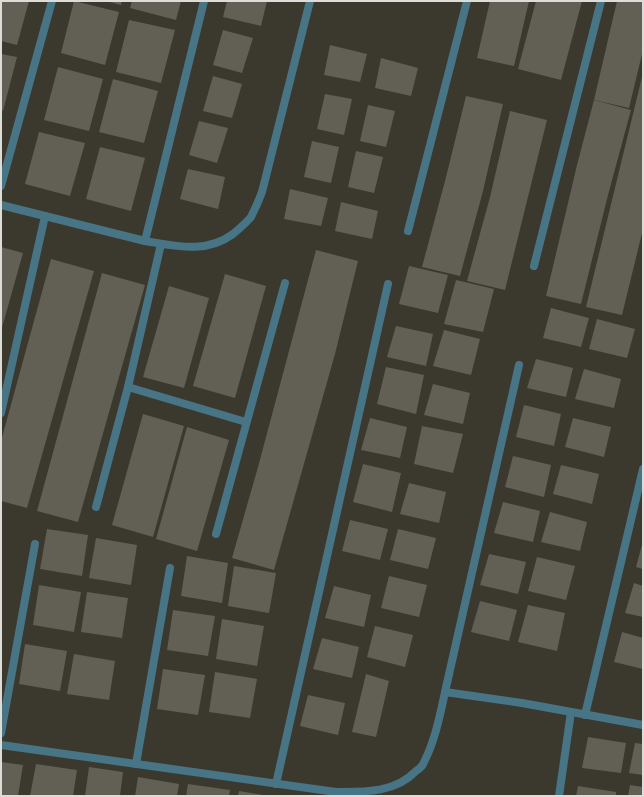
<svg xmlns="http://www.w3.org/2000/svg" width="644" height="797" font-family="Raleway,sans-serif">
  <style>
    .building { fill: #625f54 }
    .lines { fill: none; stroke-linecap: round; stroke-linejoin: round }
    .street { stroke: #477585; stroke-width: 8 }
  </style>
  <rect width="100%" height="100%" fill="#3b382e"/>
  <g class="building">
    <polygon points="1,1 29,1 17,45 1,41"/>
    <polygon points="74,1 119,12 105,65 61,53"/>
    <polygon points="106,1 122,1 121,5"/>
    <polygon points="132,1 181,1 176,20 130,8"/>
    <polygon points="227,1 267,1 261,26 223,17"/>
    <polygon points="490,1 529,1 514,66 477,58"/>
    <polygon points="536,1 582,1 561,80 518,69"/>
    <polygon points="617,1 643,1 643,50 629,108 594,100"/>
    <polygon points="129,20 175,30 161,83 116,72"/>
    <polygon points="223,30 253,38 242,73 213,65"/>
    <polygon points="330,45 367,54 360,82 324,75"/>
    <polygon points="1,54 17,57 3,111 1,110"/>
    <polygon points="381,58 418,68 411,96 375,88"/>
    <polygon points="58,67 103,79 89,131 44,120"/>
    <polygon points="213,76 242,84 232,118 203,111"/>
    <polygon points="642,77 643,229 622,315 586,307"/>
    <polygon points="113,79 158,91 144,143 99,132"/>
    <polygon points="325,94 352,99 344,135 317,129"/>
    <polygon points="466,96 503,104 483,191 460,276 422,267 445,181"/>
    <polygon points="594,100 631,110 608,195 581,304 546,296 577,165"/>
    <polygon points="368,105 395,111 386,147 360,141"/>
    <polygon points="510,111 547,120 505,290 467,281 490,197"/>
    <polygon points="199,121 228,128 217,163 189,155"/>
    <polygon points="39,132 85,143 70,196 25,184"/>
    <polygon points="312,141 339,147 331,183 304,177"/>
    <polygon points="100,147 145,158 131,211 86,199"/>
    <polygon points="356,151 383,157 374,193 348,187"/>
    <polygon points="188,169 225,177 218,209 180,199"/>
    <polygon points="290,189 328,198 321,226 284,219"/>
    <polygon points="341,202 378,211 372,239 335,231"/>
    <polygon points="1,247 23,253 1,331"/>
    <polygon points="316,250 358,261 335,354 274,570 232,558 258,467"/>
    <polygon points="51,259 94,271 27,508 1,501 1,441"/>
    <polygon points="409,266 448,275 438,313 399,304"/>
    <polygon points="102,273 145,285 78,522 37,511"/>
    <polygon points="225,274 266,286 235,398 193,386"/>
    <polygon points="456,280 494,289 483,332 444,324"/>
    <polygon points="169,286 209,298 184,388 143,377"/>
    <polygon points="551,308 589,318 581,347 543,338"/>
    <polygon points="597,319 635,329 627,358 589,349"/>
    <polygon points="396,326 433,334 426,366 387,357"/>
    <polygon points="444,330 480,339 471,375 433,366"/>
    <polygon points="536,359 573,368 566,397 527,388"/>
    <polygon points="386,367 424,375 416,414 377,404"/>
    <polygon points="584,369 621,379 614,408 575,399"/>
    <polygon points="433,384 470,393 463,424 424,415"/>
    <polygon points="524,405 561,414 554,446 516,437"/>
    <polygon points="143,414 184,426 153,537 112,525"/>
    <polygon points="370,418 407,427 400,458 361,450"/>
    <polygon points="573,418 611,427 604,457 565,447"/>
    <polygon points="422,426 463,434 453,473 414,464"/>
    <polygon points="187,427 229,440 197,551 156,539"/>
    <polygon points="513,456 551,465 544,497 505,487"/>
    <polygon points="363,464 401,473 392,512 353,502"/>
    <polygon points="561,465 599,474 592,504 553,494"/>
    <polygon points="409,483 446,492 439,523 400,514"/>
    <polygon points="503,502 540,511 533,542 494,533"/>
    <polygon points="550,512 587,522 580,551 541,542"/>
    <polygon points="350,520 388,529 380,560 342,551"/>
    <polygon points="47,529 88,535 82,576 40,569"/>
    <polygon points="398,529 436,538 428,569 390,560"/>
    <polygon points="96,538 137,545 131,585 89,578"/>
    <polygon points="643,541 643,569 636,567"/>
    <polygon points="489,554 526,562 518,594 480,585"/>
    <polygon points="187,556 228,563 222,603 181,596"/>
    <polygon points="537,557 575,566 566,600 528,591"/>
    <polygon points="234,566 276,573 269,613 228,606"/>
    <polygon points="389,576 427,585 419,617 381,608"/>
    <polygon points="634,583 643,586 643,617 625,613"/>
    <polygon points="39,585 81,592 74,632 33,625"/>
    <polygon points="334,586 371,595 364,627 325,618"/>
    <polygon points="87,592 128,598 122,638 81,632"/>
    <polygon points="480,601 517,610 509,641 471,632"/>
    <polygon points="528,605 565,613 557,651 518,642"/>
    <polygon points="173,610 215,616 208,656 167,650"/>
    <polygon points="222,619 264,626 257,666 216,659"/>
    <polygon points="375,626 413,635 405,667 367,657"/>
    <polygon points="622,632 643,638 643,669 614,662"/>
    <polygon points="322,638 359,647 352,678 313,669"/>
    <polygon points="25,644 67,651 60,691 19,684"/>
    <polygon points="74,654 115,661 109,700 67,694"/>
    <polygon points="163,669 205,675 198,715 157,709"/>
    <polygon points="215,672 257,679 250,718 209,712"/>
    <polygon points="366,674 389,681 376,737 352,732"/>
    <polygon points="308,695 345,703 338,735 300,726"/>
    <polygon points="588,737 626,743 621,773 582,768"/>
    <polygon points="635,743 643,744 643,775 629,773"/>
    <polygon points="1,762 23,765 18,796 1,796"/>
    <polygon points="36,764 77,770 73,796 30,796"/>
    <polygon points="89,767 123,772 120,796 85,796"/>
    <polygon points="138,777 179,784 177,796 135,796"/>
    <polygon points="188,784 230,790 229,796 186,796"/>
    <polygon points="630,785 643,787 643,796 628,796"/>
    <polygon points="578,786 616,792 616,796 576,796"/>
    <polygon points="239,791 263,795 262,796 238,796"/>
  </g>
  <g class="lines">
    <g class="street">
      <polyline points="1,186 52,1"/>
      <path d="M1,205L145,241C176,246 206,254 233,234C239,229 246,223 251,217C255,209 259,200 262,192L310,1"/>
      <polyline points="408,231 467,1"/>
      <polyline points="145,241 204,1"/>
      <polyline points="534,266 601,1"/>
      <polyline points="128,387 246,422"/>
      <polyline points="1,413 45,216"/>
      <polyline points="96,507 128,387 161,244"/>
      <polyline points="216,534 285,283"/>
      <polyline points="445,692 519,365"/>
      <polyline points="585,715 643,469"/>
      <polyline points="1,733 35,544"/>
      <path d="M1,745L336,792C365,792 395,793 416,771C419,769 423,766 424,762C435,741 440,715 445,692L522,703L643,725"/>
      <polyline points="136,764 170,568"/>
      <polyline points="276,784 388,284"/>
      <polyline points="559,796 571,712"/>
    </g>
  </g>
  <rect width="644" height="797" fill="none" stroke="#dedcd6" stroke-width="4"/>
</svg>
